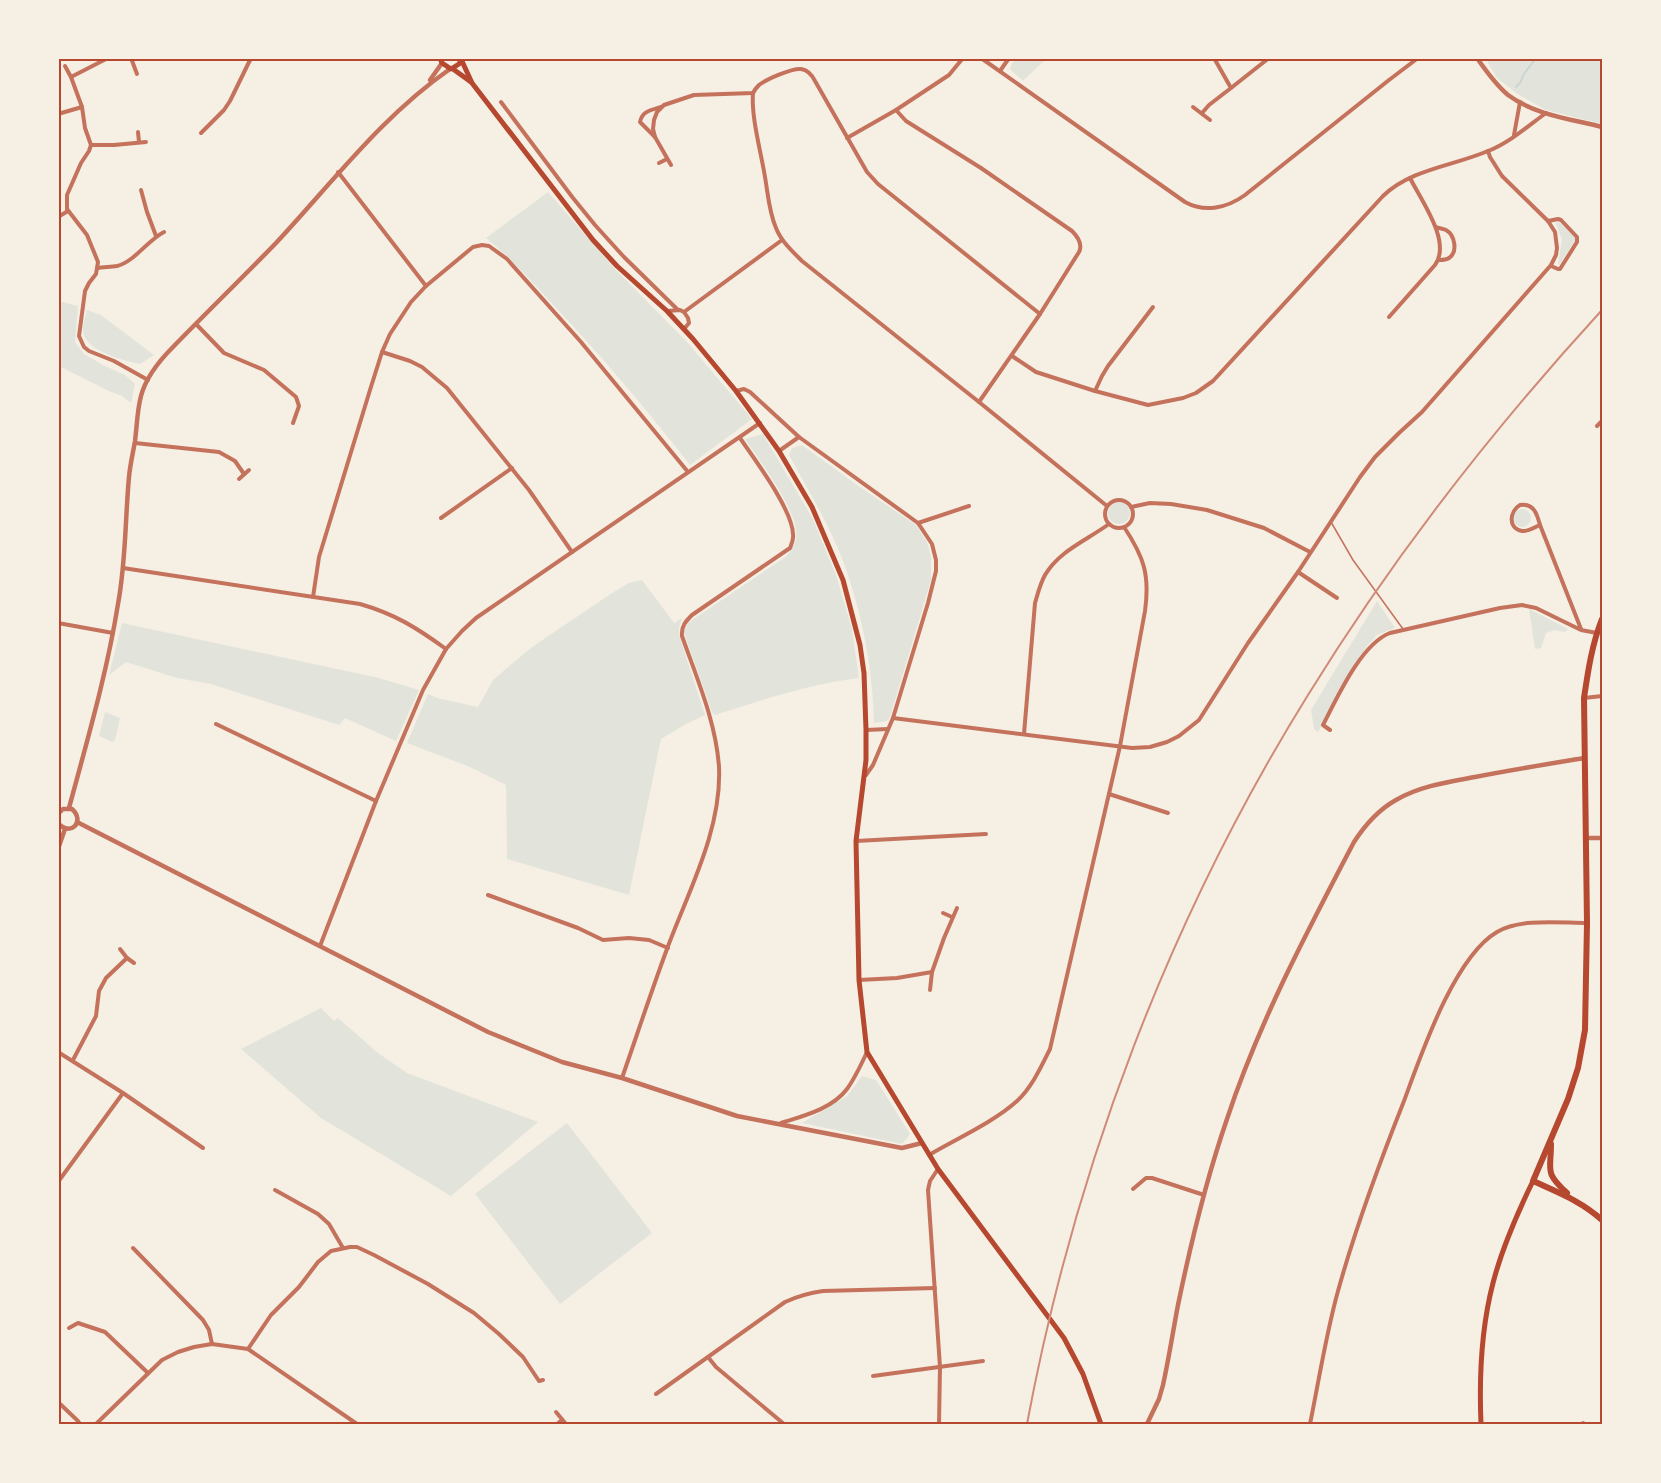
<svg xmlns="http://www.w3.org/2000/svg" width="1661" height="1483" font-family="Lato,sans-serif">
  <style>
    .green { fill: #e2e4dc }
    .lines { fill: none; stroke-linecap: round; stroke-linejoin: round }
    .stream { stroke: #c9d6d2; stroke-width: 2 }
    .service { stroke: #c5725c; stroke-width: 1.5 }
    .minor { stroke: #c5725c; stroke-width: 4 }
    .tertiary { stroke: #c5725c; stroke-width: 4.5 }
    .secondary { stroke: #b5482f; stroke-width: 5 }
    .trunk { stroke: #b5482f; stroke-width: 6 }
    .rail { stroke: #cf8b77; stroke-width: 2 }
    .neatline { fill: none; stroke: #b5482f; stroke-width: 2 }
  </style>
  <rect width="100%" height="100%" fill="#f6efe4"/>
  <g class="green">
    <polygon points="1019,58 1046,58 1046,59 1023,81 1010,69 1012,63"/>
    <polygon points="1486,59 1602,59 1602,124 1546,110 1519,95 1497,78"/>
    <path d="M548,192L616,270L688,343L752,419L690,465C648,411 604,359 557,309C534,284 512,259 486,238Z"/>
    <path d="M1557,222C1565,223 1573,232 1576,239L1559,265L1558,264L1562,240L1556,224Z"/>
    <polygon points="58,301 78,306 75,342 84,354 103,365 125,375 135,384 131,403 122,396 109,391 59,366"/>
    <path d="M87,310L101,315L154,355L140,364C122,360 83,351 83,329C83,323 86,316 87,310Z"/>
    <path d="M763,434L813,519L836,575L852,629L859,678C809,684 762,700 715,715L712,712L684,633L685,628L689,622L787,556C790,551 795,544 796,539C801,514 759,460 745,439Z"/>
    <path d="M802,445L857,485L916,525L927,542L931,557V580L890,717L887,721L874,723C873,669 862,612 843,561C829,524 808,490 789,455L792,448Z"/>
    <circle cx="1119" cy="513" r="11"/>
    <circle cx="1522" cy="518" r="9"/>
    <polygon points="642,580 674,623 682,618 679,628 679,635 705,715 686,724 661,739 629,895 507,859 506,785 470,767 407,743 428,694 437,698 478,707 493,680 532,647 612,593 629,583"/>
    <polygon points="1377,601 1395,628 1377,635 1367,646 1318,732 1314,729 1311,710"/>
    <polygon points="1529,609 1568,629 1565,632 1555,630 1546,633 1541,648 1535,649"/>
    <polygon points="122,623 379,678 419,690 396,741 345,718 339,725 211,684 177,678 126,662 109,675"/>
    <polygon points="105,712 120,718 115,740 113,742 99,736"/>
    <polygon points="321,1008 334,1021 338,1018 378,1053 407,1073 538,1122 451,1196 321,1118 241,1049"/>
    <polygon points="862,1076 876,1080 910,1134 902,1144 802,1123 847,1096"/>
    <polygon points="567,1123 652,1233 560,1304 475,1194"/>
  </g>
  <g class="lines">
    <polyline class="stream" points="1516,87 1520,83 1524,74 1536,58"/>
    <polyline class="service" points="1331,522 1353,560 1403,629"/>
    <g class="minor">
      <polyline points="131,58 137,74"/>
      <path d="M981,58L1185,202C1205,213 1227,208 1245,195L1389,80L1418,58"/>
      <polyline points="65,66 71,77 108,58"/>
      <polyline points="1000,71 1009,58"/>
      <polyline points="71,77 82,107 85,128 91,145 89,151 81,163 67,195 67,209 87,235 98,262 96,274 89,283 85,291 79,336 84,347 89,351 114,361 148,380"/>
      <polyline points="1231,88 1269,58"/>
      <path d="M753,93C751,117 761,152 765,177C768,194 769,212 776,228C781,241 792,251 802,261L979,402L1107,506"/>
      <polyline points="501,102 573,198 595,225 624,257 678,310"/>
      <polyline points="1193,107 1210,120"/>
      <path d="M896,110L906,121L981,168L1072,231C1078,237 1083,244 1079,252L1040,314L979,402"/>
      <polyline points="1202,113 1209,105 1231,88 1214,58"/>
      <polyline points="58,114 82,107"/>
      <polyline points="138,132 139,142"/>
      <polyline points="201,133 224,110 230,101 251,58"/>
      <polyline points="1514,135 1520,102"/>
      <path d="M655,137L640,122C642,111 651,110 661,107"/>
      <polyline points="847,138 896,110 949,75 963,58"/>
      <polyline points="91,145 114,145 146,142"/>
      <polyline points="659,163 667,159"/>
      <path d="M671,165L655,137L653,129L654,120L657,112L664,105L694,95L753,93C755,89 756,88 759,85C767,79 792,68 801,69C808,70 812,75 815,81L867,172L878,184L1040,314"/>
      <polyline points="338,172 426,286"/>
      <polyline points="141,190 147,212 156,236"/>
      <polyline points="58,217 68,211"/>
      <polyline points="1548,221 1558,219 1561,220 1577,237 1577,242 1560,269 1558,269 1551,266"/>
      <path d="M1436,227C1438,228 1444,229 1446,230C1455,235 1458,252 1449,258C1446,260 1442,260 1439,260"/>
      <path d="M97,268C104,267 111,267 117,266C134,262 148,240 164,232"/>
      <polyline points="668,311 680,310 684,312 782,240"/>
      <polyline points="684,312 688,318 689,323 684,329"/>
      <path d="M1389,317L1435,265C1452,242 1421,200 1410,178"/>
      <polyline points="196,324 224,353 264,370 296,397 299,406 293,423"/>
      <polyline points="382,352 410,361 422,367 447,388 529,490 572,552"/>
      <path d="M1012,356L1036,372L1095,391L1148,405L1183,398L1196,393L1213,381L1383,196C1411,169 1453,166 1488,151C1509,143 1528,126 1546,113"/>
      <polyline points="736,391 744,389 750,392 799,437 918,523 932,544 936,560 936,571 928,603 893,718 873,765 866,775"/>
      <polyline points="1095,391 1102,376 1108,366 1153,307"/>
      <polyline points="1597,426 1602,421"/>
      <polyline points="135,443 219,452 235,461 244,474"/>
      <polyline points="779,451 799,437"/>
      <polyline points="239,479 249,470"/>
      <circle cx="1119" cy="514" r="14"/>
      <path d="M1520,505C1534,503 1537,514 1540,525C1535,527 1528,532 1522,531C1507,528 1510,511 1520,505Z"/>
      <polyline points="1131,507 1150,503 1171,504 1207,510 1264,528 1310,552"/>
      <polyline points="441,518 512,468"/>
      <polyline points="918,523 969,506"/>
      <polyline points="1540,525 1581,629"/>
      <path d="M123,568L360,604C395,614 417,628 446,649"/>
      <polyline points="1298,572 1337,598"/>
      <polyline points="313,597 319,557 370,390 382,352 390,334 411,302 426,286 473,247 482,245 489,246 507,259 581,342 688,472"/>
      <polyline points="58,623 113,633"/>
      <polyline points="1584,698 1602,696"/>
      <polyline points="893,718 1132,748 1150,747 1167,742 1179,736 1199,720 1248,643 1298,572 1360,477 1375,457 1399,433 1422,412 1551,265 1556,255 1557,248 1555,232 1548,221 1502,176 1490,157 1488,151"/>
      <polyline points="216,724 376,801"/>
      <polyline points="866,730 888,729"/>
      <path d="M1330,730L1323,725C1337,698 1361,644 1390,633L1500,608L1522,605L1536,608L1581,630L1597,633"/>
      <path d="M1024,734L1035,603C1038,593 1040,584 1045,575C1059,551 1087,540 1109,524"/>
      <polyline points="1109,794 1168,813"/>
      <polyline points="856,841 986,834"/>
      <polyline points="488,895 578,928 603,940 629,938 649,940 668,948"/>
      <polyline points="943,913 952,917"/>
      <polyline points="320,946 376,801 423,690 446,649 462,631 476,618 760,423"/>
      <polyline points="120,949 127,958 134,963"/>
      <polyline points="859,980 897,978 932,972 944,938 957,908"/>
      <polyline points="930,990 932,972"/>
      <polyline points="58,1052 123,1093 203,1148"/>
      <polyline points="73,1060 96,1016 99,991 106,978 127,958"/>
      <path d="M622,1078C637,1035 651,992 667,949C688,892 722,830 719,767C716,722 697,679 682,636C681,626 686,621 692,615L790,548C792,543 794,539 793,534C792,509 755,460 740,438"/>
      <path d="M781,1123C803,1116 832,1109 847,1089C855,1078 861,1065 867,1052"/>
      <path d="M929,1155C956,1139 994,1122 1017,1101C1032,1087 1041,1067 1050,1049L1120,746L1145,611C1150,575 1144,557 1124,527"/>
      <polyline points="938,1169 930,1181 928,1190 940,1367 939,1424"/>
      <polyline points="58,1182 123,1093"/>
      <polyline points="1133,1189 1146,1178 1152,1178 1204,1195"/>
      <polyline points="275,1190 318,1214 329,1224 343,1248"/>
      <polyline points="133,1248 203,1320 209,1330 212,1344"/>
      <polyline points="69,1328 78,1323 105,1332 148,1373"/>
      <polyline points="248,1349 271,1315 299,1287 318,1262 331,1251 350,1247 357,1247 374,1255 428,1284 474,1313 499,1334 523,1357 539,1381 543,1380"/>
      <polyline points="708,1357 716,1367 784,1424"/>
      <polyline points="873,1376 983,1361"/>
      <path d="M656,1394L785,1302C798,1296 809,1293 823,1291L935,1288"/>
      <polyline points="58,1402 78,1421 80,1424"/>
      <polyline points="556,1412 566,1424"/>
      <polyline points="1583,1423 1584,1424"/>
      <polyline points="96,1424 162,1360 178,1352 194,1347 212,1344 248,1349 357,1424"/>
      <polyline points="557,1424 562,1420"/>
      <path d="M1310,1424C1319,1380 1326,1334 1338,1291C1356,1226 1379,1164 1404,1101C1421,1055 1454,957 1497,932C1521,918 1560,923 1587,923"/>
    </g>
    <g class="tertiary">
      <path d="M1477,58C1486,71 1496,85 1508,95C1535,115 1571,119 1602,127"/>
      <polyline points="430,80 442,63"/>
      <path d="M69,808C87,741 107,673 118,604C126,562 125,520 129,477C130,465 133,453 135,441C137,426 137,411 141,396C146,377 159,361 173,347C207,312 242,278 276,243C332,183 382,116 450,69"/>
      <path d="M58,814L63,809H72C86,822 70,837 58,823"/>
      <polyline points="77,822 488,1032 562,1062 622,1078 737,1116 902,1148 922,1143"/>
      <polyline points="1586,838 1602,838"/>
      <polyline points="58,849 65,829"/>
      <path d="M1147,1424L1159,1399L1163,1385C1169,1358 1173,1331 1178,1305C1191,1242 1206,1180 1227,1119C1259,1022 1307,932 1354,842C1365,825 1378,810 1396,800C1420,786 1448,782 1475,777C1511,770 1548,764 1584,758"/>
    </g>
    <g class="secondary">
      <polyline points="440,58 442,63 451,69 459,64 462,58"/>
      <polyline points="461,59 472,83 593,240 617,266 667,311 693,339 736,391 779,451 812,507 843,580 860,645 864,673 866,730 866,760 856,841 859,980 867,1052 938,1169 1064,1338 1083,1374 1101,1424"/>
      <polyline points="453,69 471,82"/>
      <path d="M1481,1424C1479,1377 1481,1329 1493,1283C1502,1248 1517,1214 1533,1181"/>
    </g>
    <g class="trunk">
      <path d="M1602,619C1592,644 1588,671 1584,698L1587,923L1585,1030L1578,1068L1568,1099L1533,1181C1559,1193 1581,1201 1602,1220"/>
      <path d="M1551,1144C1551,1171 1544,1172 1567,1193"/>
    </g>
    <path class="rail" d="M1027,1424C1075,1167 1170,917 1308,695C1393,557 1493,429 1602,310"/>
  </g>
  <rect width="1661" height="1483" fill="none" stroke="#f6efe4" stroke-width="120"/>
  <rect x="60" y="60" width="1541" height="1363" class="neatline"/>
</svg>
